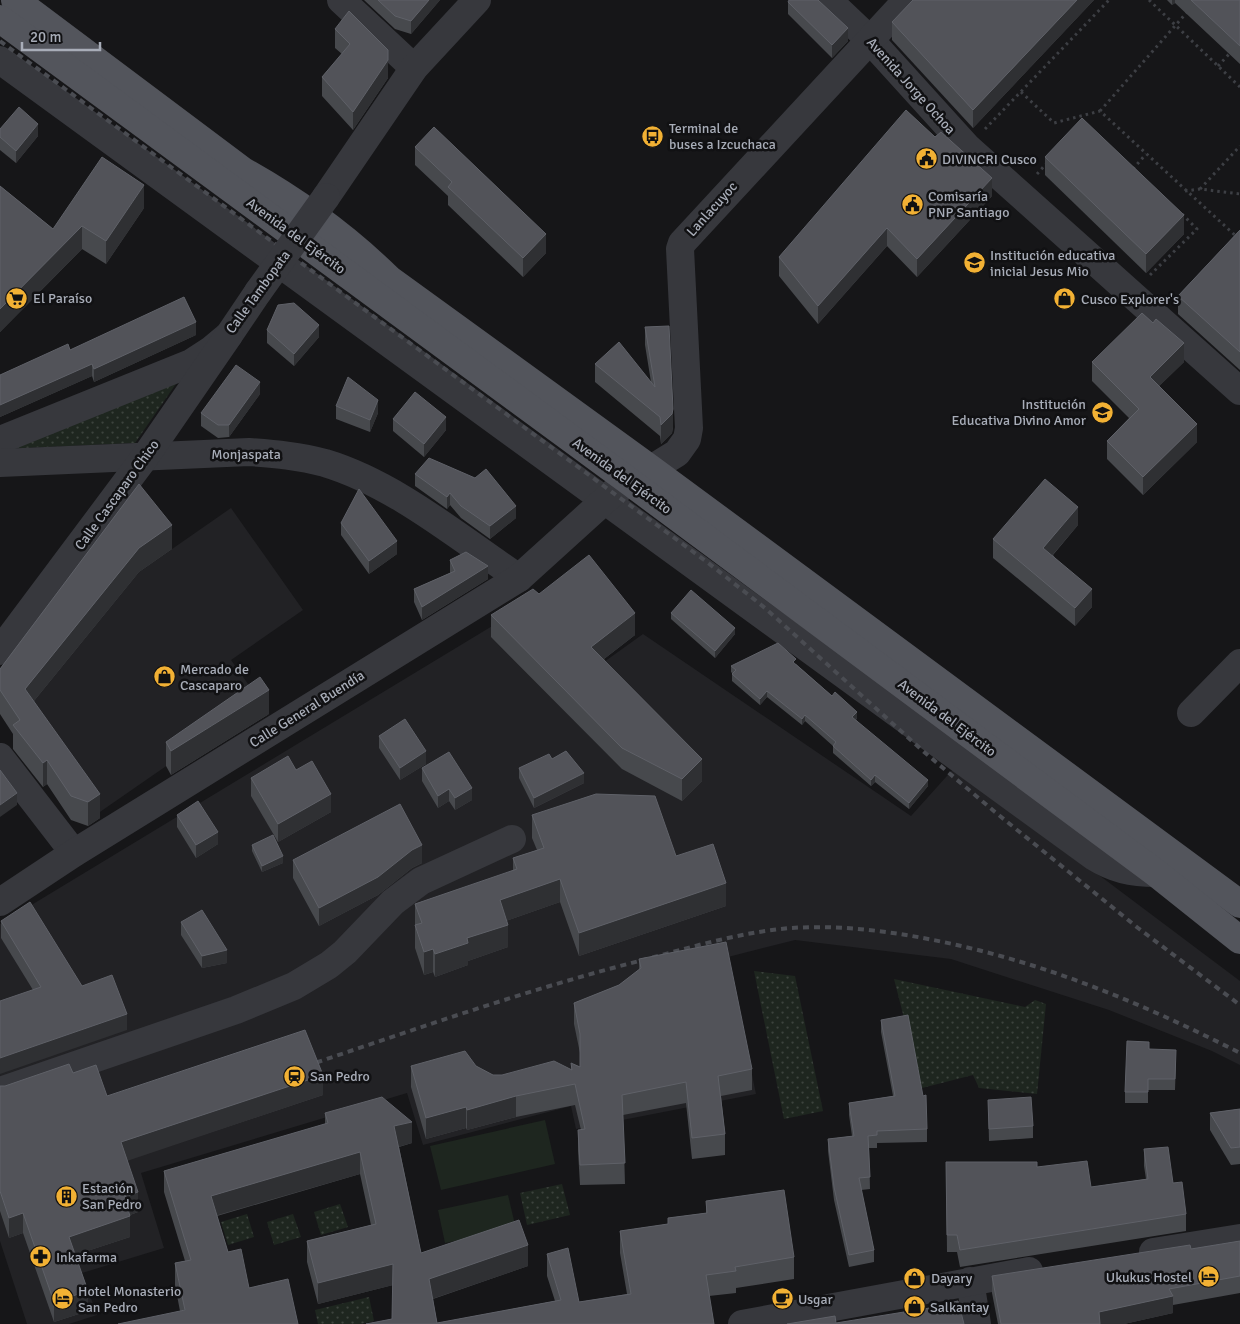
<svg xmlns="http://www.w3.org/2000/svg" width="1240" height="1324" font-family="Signika,sans-serif">
  <style>
    .built { fill: #222225 }
    .grass { fill: url(#grass-dots) }
    .pitch { fill: #1e261f }
    .lines { fill: none; stroke-linecap: round; stroke-linejoin: round }
    .path { stroke: #3d3f44; stroke-width: 3; stroke-dasharray: 2.5 4; stroke-linecap: butt }
    .minor { stroke: #37383d; stroke-width: 28 }
    .major { stroke: #53555c; stroke-width: 28 }
    .rail { stroke: #4a4c52; stroke-width: 4; stroke-dasharray: 6 5; stroke-linecap: butt }
    .minor-bridge { stroke: #37383d; stroke-width: 28 }
    .wall { fill: #47494d }
    .shaded-wall { fill: #2f3033 }
    .building { fill: #525359; stroke: #5f6168 }
    .labels { text-anchor: middle; dominant-baseline: central; stroke-width: 5; stroke-linejoin: round; paint-order: stroke }
    .street-label { font-size: 14px; fill: #a8adb8; stroke: #111113 }
    .poi-label { font-size: 14px; fill: #a8adb8; stroke: #111113; text-anchor: start }
  </style>
  <defs>
    <pattern id="grass-dots" width="8" height="8" patternUnits="userSpaceOnUse" patternTransform="scale(1.25)"><rect width="8" height="8" fill="#1e261f"/><path d="M2 2h.1M6 6h.1" fill="none" stroke="#3c433d" stroke-width="1.8" stroke-linecap="round"/></pattern>
  </defs>
  <rect width="100%" height="100%" fill="#161618"/>
  <g class="built">
    <polygon points="231,508 303,610 231,660 260,701 97,814 25,712 139,572"/>
    <polygon points="540,597 604,662 643,634 911,816 955,767 1240,981 1240,1065 1212,1051 1109,1010 951,959 795,940 728,957 756,1094 576,1129 571,1106 423,1145 407,1093 141,1173 164,1248 82,1273 97,1315 69,1324 27,1324 0,1241 0,924"/>
  </g>
  <g class="grass">
    <polygon points="180,378 135,443 1,449"/>
    <polygon points="754,971 795,976 823,1111 784,1119"/>
    <polygon points="894,979 1025,1007 1035,1000 1046,1004 1037,1094 979,1088 973,1075 922,1088"/>
    <polygon points="562,1184 570,1215 527,1225 520,1193"/>
    <polygon points="340,1204 348,1227 321,1235 314,1212"/>
    <polygon points="247,1214 254,1237 228,1245 221,1222"/>
    <polygon points="293,1214 301,1237 274,1245 267,1222"/>
    <polygon points="369,1297 374,1321 361,1324 318,1324 315,1310"/>
  </g>
  <g class="pitch">
    <polygon points="545,1120 555,1164 441,1190 430,1146"/>
    <polygon points="508,1195 516,1229 445,1243 438,1210"/>
  </g>
  <g class="lines">
    <g class="path">
      <polyline points="1149,0 1240,87"/>
      <polyline points="1218,66 1231,52"/>
      <polyline points="1021,92 1054,123 1100,111 1238,238"/>
      <polyline points="1100,111 1189,10"/>
      <polyline points="985,129 1109,0"/>
      <polyline points="1133,169 1146,154"/>
      <polyline points="1037,174 1046,164"/>
      <polyline points="1200,189 1240,146"/>
      <polyline points="1185,191 1200,189 1240,194"/>
      <polyline points="1150,275 1197,229 1181,213"/>
    </g>
    <g class="minor">
      <polyline points="341,0 414,68"/>
      <polyline points="828,0 870,40 967,147 1240,391"/>
      <path d="M0,60L1093,856C1114,869 1131,873 1156,873"/>
      <polyline points="326,197 414,68 477,0"/>
      <polyline points="0,440 191,363 211,350 229,335 258,292"/>
      <path d="M0,463L249,452C275,454 299,456 325,463C395,484 459,538 519,578"/>
      <polyline points="0,651 145,457 229,335"/>
      <polyline points="1191,713 1240,663"/>
      <polyline points="0,757 74,853"/>
      <polyline points="0,902 74,853 519,578 614,492 677,453 687,439 689,428 680,249 682,243 907,0"/>
      <polyline points="0,1091 236,1010 294,986 329,965 345,952 393,902 421,881 512,839"/>
      <polyline points="1153,1252 1240,1238"/>
      <polyline points="970,1281 977,1324"/>
      <polyline points="742,1324 1029,1271"/>
    </g>
    <g class="major">
      <path d="M15,0L243,171C295,200 345,236 389,279L651,469L1240,904"/>
      <polyline points="0,19 630,482 1156,873 1240,940"/>
    </g>
    <g class="rail">
      <polyline points="0,41 707,562 765,608 923,751 995,812 1138,928 1240,1005"/>
      <path d="M306,1066C419,1028 532,988 647,959C695,946 742,932 791,928C835,925 880,930 923,938C1036,959 1138,1001 1240,1053"/>
    </g>
    <polyline class="minor-bridge" points="258,292 326,197"/>
  </g>
  <g class="wall">
    <polygon points="364,0 440,0 411,34 395,29"/>
    <polygon points="913,0 1094,0 973,128 892,40 892,22"/>
    <polygon points="1167,0 1240,0 1240,64 1175,3 1172,5"/>
    <polygon points="788,2 848,41 832,58 788,14"/>
    <polygon points="335,29 388,68 388,78 353,130 322,96 322,77 342,54 335,48"/>
    <polygon points="0,129 38,136 16,163 0,150"/>
    <polygon points="415,147 546,253 523,277 448,205 448,196 415,165"/>
    <polygon points="1045,157 1184,234 1146,273 1045,175"/>
    <polygon points="0,186 53,229 144,208 106,264 82,249 0,332"/>
    <polygon points="992,196 917,277 887,246 818,324 779,276 779,257"/>
    <polygon points="1240,230 1240,370 1178,314 1178,296"/>
    <polygon points="645,327 673,427 672,433 661,444 660,436 595,382 595,364 651,382 645,345"/>
    <polygon points="267,330 319,337 294,366 267,343"/>
    <polygon points="196,335 94,382 92,376 0,417 0,375 70,350"/>
    <polygon points="1092,362 1184,362 1159,386 1197,442 1143,495 1107,459 1107,441 1129,418 1092,381"/>
    <polygon points="260,394 229,437 218,438 201,426 201,413"/>
    <polygon points="336,406 378,413 370,432 336,419"/>
    <polygon points="393,419 446,430 424,457 393,431"/>
    <polygon points="415,474 516,518 490,539 461,518 450,505 447,509 415,486"/>
    <polygon points="139,484 172,549 139,572 34,701 100,818 88,826 71,820 47,784 43,787 13,749 13,734 0,714 0,669"/>
    <polygon points="341,523 397,554 369,574 341,535"/>
    <polygon points="1078,525 1053,555 1092,607 1075,626 993,558 993,539"/>
    <polygon points="450,560 488,579 422,620 414,602 414,589 450,573"/>
    <polygon points="539,594 635,635 604,659 702,781 682,801 622,769 491,637 491,615"/>
    <polygon points="671,613 735,634 715,658 671,619"/>
    <polygon points="796,664 857,718 856,720 928,786 909,809 875,782 871,786 833,753 833,746 805,721 802,725 767,697 760,705 732,681 732,673 731,672 731,666"/>
    <polygon points="269,714 171,775 166,766 166,742"/>
    <polygon points="379,736 426,764 400,780 379,748"/>
    <polygon points="552,759 584,783 534,808 519,778 519,768"/>
    <polygon points="422,768 472,800 455,810 449,801 438,808 422,781"/>
    <polygon points="296,770 331,812 278,842 251,796 251,778"/>
    <polygon points="177,815 218,844 196,858 177,827"/>
    <polygon points="532,815 676,856 726,906 579,956 560,902 506,921 508,947 468,961 468,965 435,977 433,972 424,975 415,948 415,904 513,871 513,858 537,850 532,838"/>
    <polygon points="252,845 283,863 262,872 252,851"/>
    <polygon points="293,860 422,863 412,868 378,895 319,926 293,878"/>
    <polygon points="1,921 82,986 127,1030 33,990 1,938"/>
    <polygon points="181,922 227,963 202,968 181,935"/>
    <polygon points="639,959 752,1069 752,1090 721,1096 725,1134 725,1155 692,1159 686,1103 623,1115 625,1184 580,1185 578,1151 578,1130 581,1130 575,1105 516,1117 467,1130 466,1128 426,1139 411,1087 411,1066 476,1066 493,1075 502,1075 571,1069 571,1063 580,1067 580,1053 574,1024 574,1003 619,985 639,970"/>
    <polygon points="881,1020 927,1129 927,1142 877,1143 877,1148 869,1148 870,1189 861,1190 874,1250 874,1262 849,1267 834,1200 828,1151 828,1139 852,1136 849,1115 849,1103 893,1096 881,1032"/>
    <polygon points="1149,1049 1176,1061 1175,1090 1148,1090 1148,1103 1125,1103 1125,1092"/>
    <polygon points="73,1073 107,1096 323,1095 127,1160 138,1212 130,1215 130,1237 75,1255 88,1311 54,1322 23,1233 9,1238 0,1211 0,1086 5,1086"/>
    <polygon points="988,1100 1033,1126 1033,1138 989,1141"/>
    <polygon points="1240,1109 1240,1164 1231,1165 1210,1130 1210,1113"/>
    <polygon points="325,1113 412,1143 399,1147 421,1253 528,1266 433,1299 437,1323 555,1301 547,1276 547,1254 579,1302 627,1294 620,1253 620,1231 668,1224 668,1218 706,1213 706,1201 794,1257 794,1279 736,1288 736,1293 709,1296 714,1324 366,1324 392,1319 393,1285 318,1304 307,1262 307,1241 371,1225 360,1174 217,1216 228,1252 249,1288 288,1279 180,1311 175,1285 175,1263 185,1261 164,1192 164,1171 325,1124"/>
    <polygon points="1144,1149 1173,1183 1186,1214 1186,1231 960,1267 957,1252 947,1252 946,1162 1037,1167 1091,1187 1146,1179 1144,1166"/>
    <polygon points="1240,1241 1240,1293 1173,1305 1173,1313 1124,1324 998,1324 992,1293 992,1276 1191,1249"/>
  </g>
  <g class="shaded-wall">
    <polygon points="429,0 440,0 411,34 411,21"/>
    <polygon points="1077,0 1094,0 973,128 973,110"/>
    <polygon points="1172,0 1175,0 1175,3 1172,5"/>
    <polygon points="848,28 848,41 832,58 832,45"/>
    <polygon points="388,50 388,78 353,130 353,112"/>
    <polygon points="38,124 38,136 16,163 16,151"/>
    <polygon points="992,178 992,196 917,277 917,259"/>
    <polygon points="144,185 144,208 106,264 106,241"/>
    <polygon points="1184,215 1184,234 1146,273 1146,254"/>
    <polygon points="82,226 82,249 0,332 0,309"/>
    <polygon points="887,228 887,246 818,324 818,306"/>
    <polygon points="546,234 546,253 523,277 523,258"/>
    <polygon points="196,322 196,335 94,382 94,369"/>
    <polygon points="319,325 319,337 294,366 294,354"/>
    <polygon points="1184,343 1184,362 1150,395 1150,377"/>
    <polygon points="92,364 92,376 0,417 0,405"/>
    <polygon points="260,382 260,394 229,437 229,425"/>
    <polygon points="378,400 378,413 370,432 370,420"/>
    <polygon points="673,409 673,427 672,433 661,444 661,425"/>
    <polygon points="446,417 446,430 424,457 424,444"/>
    <polygon points="1197,424 1197,442 1143,495 1143,477"/>
    <polygon points="450,493 450,505 447,509 447,497"/>
    <polygon points="516,506 516,518 490,539 490,526"/>
    <polygon points="1078,507 1078,525 1043,566 1043,548"/>
    <polygon points="172,525 172,549 139,572 25,712 25,689 139,548"/>
    <polygon points="397,541 397,554 369,574 369,561"/>
    <polygon points="488,566 488,579 422,620 422,607"/>
    <polygon points="1092,589 1092,607 1075,626 1075,608"/>
    <polygon points="635,613 635,635 591,669 591,647"/>
    <polygon points="735,628 735,634 715,658 715,651"/>
    <polygon points="269,690 269,714 171,775 171,751"/>
    <polygon points="767,691 767,697 760,705 760,699"/>
    <polygon points="857,712 857,718 852,724 852,717"/>
    <polygon points="805,715 805,721 802,725 802,719"/>
    <polygon points="426,751 426,764 400,780 400,768"/>
    <polygon points="702,759 702,781 682,801 682,779"/>
    <polygon points="47,760 47,784 43,787 43,763"/>
    <polygon points="584,773 584,783 534,808 534,798"/>
    <polygon points="875,775 875,782 871,786 871,780"/>
    <polygon points="928,780 928,786 909,809 909,803"/>
    <polygon points="472,788 472,800 455,810 455,798"/>
    <polygon points="449,789 449,801 438,808 438,796"/>
    <polygon points="17,793 17,805 0,817 0,805"/>
    <polygon points="100,794 100,818 88,826 88,802"/>
    <polygon points="331,794 331,812 278,842 278,824"/>
    <polygon points="218,832 218,844 196,858 196,845"/>
    <polygon points="422,845 422,863 412,868 378,895 319,926 319,908 412,850"/>
    <polygon points="283,856 283,863 262,872 262,866"/>
    <polygon points="560,879 560,902 500,923 500,900"/>
    <polygon points="726,883 726,906 579,956 579,933"/>
    <polygon points="508,925 508,947 468,961 468,965 435,977 435,954 467,938"/>
    <polygon points="433,949 433,972 424,975 424,952"/>
    <polygon points="227,950 227,963 202,968 202,956"/>
    <polygon points="127,1014 127,1030 0,1074 0,1058"/>
    <polygon points="323,1075 323,1095 121,1163 121,1142"/>
    <polygon points="516,1096 516,1117 467,1130 467,1110"/>
    <polygon points="466,1107 466,1128 426,1139 426,1118"/>
    <polygon points="412,1122 412,1143 394,1148 394,1126"/>
    <polygon points="360,1152 360,1174 211,1217 211,1196"/>
    <polygon points="138,1192 138,1212 124,1217 124,1197"/>
    <polygon points="23,1213 23,1233 9,1238 9,1218"/>
    <polygon points="130,1216 130,1237 69,1257 69,1237"/>
    <polygon points="528,1245 528,1266 429,1300 429,1279"/>
    <polygon points="393,1264 393,1285 318,1304 318,1283"/>
    <polygon points="88,1291 88,1311 54,1322 54,1302"/>
    <polygon points="1173,1296 1173,1313 1124,1324 1099,1324 1099,1312"/>
  </g>
  <g class="building">
    <polygon points="378,0 429,0 411,21 395,16"/>
    <polygon points="789,0 818,0 848,28 832,45 788,2"/>
    <polygon points="913,0 1077,0 973,110 892,22"/>
    <polygon points="1191,0 1240,0 1240,46"/>
    <polygon points="349,11 388,50 388,60 353,112 322,77 350,44 335,29"/>
    <polygon points="19,107 38,124 16,151 0,137 0,129"/>
    <polygon points="906,110 935,137 941,132 992,178 917,259 887,228 818,306 779,257"/>
    <polygon points="1082,118 1184,215 1146,254 1045,157"/>
    <polygon points="434,127 546,234 523,258 448,187 452,182 415,147"/>
    <polygon points="102,157 144,185 106,241 82,226 0,309 0,186 53,229"/>
    <polygon points="1240,230 1240,352 1178,296"/>
    <polygon points="184,297 196,322 94,369 92,364 0,405 0,375 68,344 70,350"/>
    <polygon points="294,303 319,325 294,354 267,330 278,305"/>
    <polygon points="1142,313 1153,323 1156,319 1184,343 1150,377 1197,424 1143,477 1107,441 1139,409 1092,362"/>
    <polygon points="669,326 673,409 672,414 661,425 660,417 595,364 619,342 655,387 645,327"/>
    <polygon points="236,365 260,382 229,425 218,425 201,413"/>
    <polygon points="348,377 378,400 370,420 336,406"/>
    <polygon points="415,392 446,417 424,444 393,419"/>
    <polygon points="429,458 475,478 486,469 516,506 490,526 461,506 450,493 447,497 415,474"/>
    <polygon points="1045,479 1078,507 1043,548 1092,589 1075,608 993,539"/>
    <polygon points="139,484 172,525 139,548 25,689 100,794 88,802 71,796 47,760 43,763 13,725 20,720 0,690 0,669"/>
    <polygon points="359,489 397,541 369,561 341,523"/>
    <polygon points="466,552 488,566 422,607 414,589 455,571 450,560"/>
    <polygon points="589,555 635,613 591,647 702,759 682,779 622,748 491,615 533,589 539,594"/>
    <polygon points="691,590 735,628 715,651 671,613"/>
    <polygon points="778,643 796,659 793,662 832,696 835,692 857,712 852,717 928,780 909,803 875,775 871,780 833,746 836,742 805,715 802,719 767,691 760,699 732,674 736,670 731,666"/>
    <polygon points="260,677 269,690 171,751 166,742"/>
    <polygon points="405,719 426,751 400,768 379,736"/>
    <polygon points="566,751 584,773 534,798 519,768 549,754 552,759"/>
    <polygon points="449,752 472,788 455,798 449,789 438,796 422,768"/>
    <polygon points="288,756 296,770 312,761 331,794 278,824 251,778"/>
    <polygon points="0,770 17,793 0,805"/>
    <polygon points="596,794 655,796 676,856 713,844 726,883 579,933 560,879 500,900 508,925 467,938 468,943 435,954 433,949 424,952 415,925 422,923 415,904 517,869 513,858 544,848 532,815"/>
    <polygon points="198,801 218,832 196,845 177,815"/>
    <polygon points="400,804 422,845 412,850 378,877 319,908 293,860"/>
    <polygon points="273,835 283,856 262,866 252,845"/>
    <polygon points="30,902 82,986 112,975 127,1014 0,1058 0,1001 41,987 1,921"/>
    <polygon points="202,910 227,950 202,956 181,922"/>
    <polygon points="726,942 752,1069 718,1076 725,1134 692,1138 686,1082 622,1095 625,1163 580,1165 578,1130 585,1129 575,1084 516,1096 467,1110 466,1107 426,1118 411,1066 465,1051 476,1066 493,1075 502,1075 554,1061 572,1070 571,1063 580,1067 580,1034 574,1003 619,985 641,968 639,959"/>
    <polygon points="908,1015 923,1096 926,1095 927,1129 877,1131 877,1135 868,1136 870,1177 859,1178 874,1250 849,1255 834,1187 828,1139 854,1136 849,1103 895,1096 881,1020"/>
    <polygon points="305,1030 323,1075 121,1142 138,1192 124,1197 130,1216 69,1237 88,1291 54,1302 23,1213 9,1218 0,1191 0,1086 5,1086 69,1064 73,1073 96,1065 107,1096"/>
    <polygon points="1127,1041 1149,1042 1149,1049 1176,1050 1175,1079 1148,1079 1148,1092 1125,1092"/>
    <polygon points="382,1097 412,1122 394,1126 421,1253 519,1220 528,1245 429,1279 437,1323 561,1300 547,1254 568,1248 579,1302 631,1294 620,1231 668,1224 668,1218 707,1213 706,1201 784,1190 794,1257 735,1267 736,1271 706,1275 714,1324 366,1324 392,1319 393,1264 318,1283 307,1241 376,1224 360,1152 211,1196 228,1252 241,1249 249,1288 288,1279 298,1324 118,1324 185,1310 175,1263 191,1260 164,1171 328,1123 325,1113"/>
    <polygon points="1031,1097 1033,1126 989,1129 988,1100"/>
    <polygon points="1240,1109 1240,1147 1231,1148 1210,1113"/>
    <polygon points="1168,1147 1173,1183 1182,1182 1186,1214 960,1250 957,1235 947,1235 946,1162 1037,1162 1037,1167 1087,1161 1091,1187 1148,1179 1144,1149"/>
    <polygon points="1240,1241 1240,1276 1169,1289 1173,1296 1099,1312 1100,1324 1001,1324 992,1276 1190,1245 1191,1249"/>
    <polygon points="958,1301 964,1324 787,1324 835,1316 836,1323 904,1312 904,1314"/>
  </g>
  <defs>
    <symbol id="bus-disc" viewBox="-11 -11 22 22"><circle r="9.5" fill="#f2b134" stroke="#111113"/><path d="M-5-6H5V4H4V6H2V4H-2V6H-4V4H-5ZM-3.5-4V0h7V-4ZM-3.5 1.2v1.5H-2V1.2ZM2 1.2v1.5H3.5V1.2Z" fill="#111"/></symbol>
    <symbol id="civic-disc" viewBox="-11 -11 22 22"><circle r="9.5" fill="#f2b134" stroke="#111113"/><path d="M-.6-6.5H3V-4.5H.6V-3L4-1V1h2V6H-6V1h2V-1L-.6-3ZM-1.2 2.5V6h2.4V2.5Z" fill="#111"/></symbol>
    <symbol id="school-disc" viewBox="-11 -11 22 22"><circle r="9.5" fill="#f2b134" stroke="#111113"/><path d="M0-5L7-2L0 1L-7-2ZM-4 1L0 2.5L4 1V4Q0 6-4 4Z" fill="#111"/></symbol>
    <symbol id="supermarket-disc" viewBox="-11 -11 22 22"><circle r="9.5" fill="#f2b134" stroke="#111113"/><path d="M-6-5.5h2.5l.6 2H6L4.5 2H-2.5L-4.4-4H-6ZM-1.5 3.2a1.3 1.3 0 1 0 .1 0ZM3 3.2a1.3 1.3 0 1 0 .1 0Z" fill="#111"/></symbol>
    <symbol id="shop-disc" viewBox="-11 -11 22 22"><circle r="9.5" fill="#f2b134" stroke="#111113"/><path d="M-5-2.5h2.3a2.7 3.5 0 0 1 5.4 0H5L5.5 6h-11ZM-1.5-2.5h3a1.5 2.3 0 0 0-3 0Z" fill="#111"/></symbol>
    <symbol id="station-disc" viewBox="-11 -11 22 22"><circle r="9.5" fill="#f2b134" stroke="#111113"/><path d="M-3-6H3Q5-6 5-4V2Q5 4 3 4L4.5 6H3L1.5 4h-3L-3 6H-4.5L-3 4Q-5 4-5 2V-4Q-5-6-3-6ZM-3.5-4v3h7v-3ZM-3.5 1v1.5H-2V1ZM2 1v1.5H3.5V1Z" fill="#111"/></symbol>
    <symbol id="building-disc" viewBox="-11 -11 22 22"><circle r="9.5" fill="#f2b134" stroke="#111113"/><path d="M-4-6H4V6H1V3H-1V6H-4ZM-2.5-4.3h1.7v1.8h-1.7ZM.8-4.3h1.7v1.8H.8ZM-2.5-1h1.7V.8h-1.7ZM.8-1h1.7V.8H.8Z" fill="#111"/></symbol>
    <symbol id="pharmacy-disc" viewBox="-11 -11 22 22"><circle r="9.5" fill="#f2b134" stroke="#111113"/><path d="M-2-6h4v4h4v4h-4v4h-4v-4h-4v-4h4Z" fill="#111"/></symbol>
    <symbol id="hotel-disc" viewBox="-11 -11 22 22"><circle r="9.5" fill="#f2b134" stroke="#111113"/><path d="M-6-4.5h1.5V1H6V5H4.5V3h-9V5H-6ZM-4 0a1.8 1.8 0 1 1 3.6 0ZM.5 0V-2.5h3Q6-2.5 6 0Z" fill="#111"/></symbol>
    <symbol id="cafe-disc" viewBox="-11 -11 22 22"><circle r="9.5" fill="#f2b134" stroke="#111113"/><path d="M-5.5-4.5H6V0H3Q3 3.5 0 3.5H-2.5Q-5.5 3.5-5.5 0ZM3-3.2v2h1.7v-2ZM-6 4.5H4V6H-6Z" fill="#111"/></symbol>
  </defs>
  <g fill-rule="evenodd">
    <use href="#bus-disc" x="640" y="124" width="25" height="25"/>
    <use href="#civic-disc" x="914" y="146" width="25" height="25"/>
    <use href="#civic-disc" x="900" y="192" width="25" height="25"/>
    <use href="#school-disc" x="962" y="250" width="25" height="25"/>
    <use href="#supermarket-disc" x="4" y="286" width="25" height="25"/>
    <use href="#shop-disc" x="1052" y="286" width="25" height="25"/>
    <use href="#school-disc" x="1090" y="400" width="25" height="25"/>
    <use href="#shop-disc" x="152" y="664" width="25" height="25"/>
    <use href="#station-disc" x="282" y="1064" width="25" height="25"/>
    <use href="#building-disc" x="54" y="1184" width="25" height="25"/>
    <use href="#pharmacy-disc" x="28" y="1244" width="25" height="25"/>
    <use href="#hotel-disc" x="1196" y="1264" width="25" height="25"/>
    <use href="#shop-disc" x="902" y="1266" width="25" height="25"/>
    <use href="#hotel-disc" x="50" y="1286" width="25" height="25"/>
    <use href="#cafe-disc" x="770" y="1286" width="25" height="25"/>
    <use href="#shop-disc" x="902" y="1294" width="25" height="25"/>
  </g>
  <g class="labels">
    <g class="street-label">
      <text transform="translate(911 86) rotate(48)">Avenida Jorge Ochoa</text>
      <text transform="translate(712 209) rotate(-48)">Lanlacuyoc</text>
      <text transform="translate(296 236) rotate(36)">Avenida del Ejército</text>
      <text transform="translate(258 292) rotate(-54)">Calle Tambopata</text>
      <text x="246" y="454">Monjaspata</text>
      <text transform="translate(622 476) rotate(36)">Avenida del Ejército</text>
      <text transform="translate(117 495) rotate(-54)">Calle Cascaparo Chico</text>
      <text transform="translate(307 709) rotate(-32)">Calle General Buendía</text>
      <text transform="translate(947 718) rotate(37)">Avenida del Ejército</text>
    </g>
    <g class="poi-label">
      <text x="669" y="128">Terminal de<tspan x="669" dy="16">buses a Izcuchaca</tspan></text>
      <text x="942" y="159">DIVINCRI Cusco</text>
      <text x="928" y="196">Comisaría<tspan x="928" dy="16">PNP Santiago</tspan></text>
      <text x="990" y="255">Institución educativa<tspan x="990" dy="16">inicial Jesus Mio</tspan></text>
      <text x="33" y="298">El Paraíso</text>
      <text x="1081" y="299">Cusco Explorer's</text>
      <text x="1086" y="404" text-anchor="end">Institución<tspan x="1086" dy="16">Educativa Divino Amor</tspan></text>
      <text x="180" y="669">Mercado de<tspan x="180" dy="16">Cascaparo</tspan></text>
      <text x="310" y="1076">San Pedro</text>
      <text x="82" y="1188">Estación<tspan x="82" dy="16">San Pedro</tspan></text>
      <text x="56" y="1257">Inkafarma</text>
      <text x="1192" y="1277" text-anchor="end">Ukukus Hostel</text>
      <text x="931" y="1278">Dayary</text>
      <text x="78" y="1291">Hotel Monasterio<tspan x="78" dy="16">San Pedro</tspan></text>
      <text x="798" y="1299">Usgar</text>
      <text x="930" y="1307">Salkantay</text>
    </g>
  </g>
  <path d="M22 42v8h78v-8" fill="none" stroke="#a8adb8" stroke-width="2.5"/>
  <text x="30" y="42" font-size="15" fill="#a8adb8" stroke="#111113" stroke-width="4" paint-order="stroke">20 m</text>
</svg>
